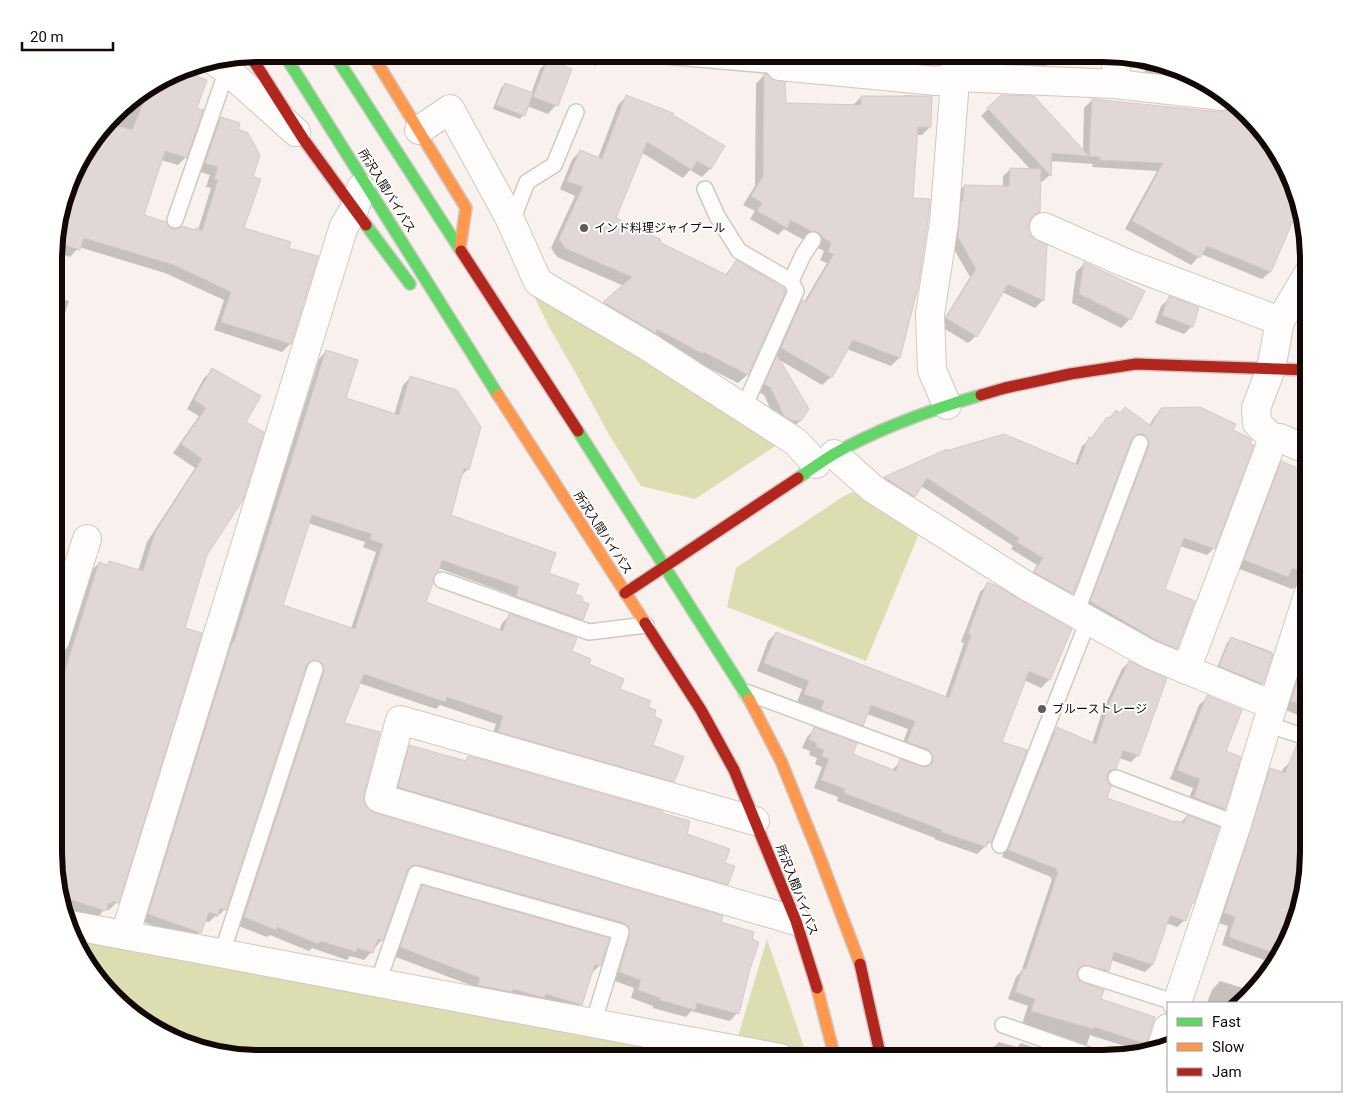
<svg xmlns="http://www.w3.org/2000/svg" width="1362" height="1112" font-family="Roboto,'Noto Sans JP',sans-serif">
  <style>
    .green { fill: #dcddb0 }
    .shadow { fill: #0003; fill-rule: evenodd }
    .building { fill: #e2d7d7; stroke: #d3cac9; fill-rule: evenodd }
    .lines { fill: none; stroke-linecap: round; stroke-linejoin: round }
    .lane-casing { stroke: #d0c8c4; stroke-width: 18 }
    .street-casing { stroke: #d0c8c4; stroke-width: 30 }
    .fast-casing { stroke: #d0c8c4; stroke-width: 14 }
    .slow-casing { stroke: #d0c8c4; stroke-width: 14 }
    .jam-casing { stroke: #d0c8c4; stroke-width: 14 }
    .lane { stroke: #fefdfc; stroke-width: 15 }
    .street { stroke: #fefdfc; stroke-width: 28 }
    .fast { stroke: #63d668; stroke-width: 11 }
    .slow { stroke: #ff974d; stroke-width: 11 }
    .jam { stroke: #b3261e; stroke-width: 11 }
    .poi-dot { fill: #625a57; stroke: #fff; stroke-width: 2 }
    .labels { text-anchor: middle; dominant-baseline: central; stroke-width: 4; stroke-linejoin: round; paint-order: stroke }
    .street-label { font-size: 12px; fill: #120906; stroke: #fff }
    .poi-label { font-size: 12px; fill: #120906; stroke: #fff; text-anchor: start }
    .rim { fill: none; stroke: #120906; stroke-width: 6 }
  </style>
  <rect width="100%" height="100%" fill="#f8f1ee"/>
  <g class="green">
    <polygon points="530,288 783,441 695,499 641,486 608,433 579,379 548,325"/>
    <polygon points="855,491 868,495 921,529 866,661 727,607 736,568 844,496"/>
    <polygon points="72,934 728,1058 247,1058 181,1042 114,998 75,943"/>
    <polygon points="767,939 806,1053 737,1040"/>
  </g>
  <g class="shadow">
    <polygon points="582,54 612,54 595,66"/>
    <polygon points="700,54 752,54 747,59"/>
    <polygon points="784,54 890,54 890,60 881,69"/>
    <polygon points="1004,54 1048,54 1047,65 1039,73 1003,72"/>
    <polygon points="548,61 556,105 548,114 527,106 523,115 520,119 493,109 501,88 505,84 531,94 540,69"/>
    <polygon points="1146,61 1181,70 1207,87 1144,80"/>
    <polygon points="188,68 196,71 194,76 195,109 186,157 178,165 161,160 143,216 172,230 194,231 198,230 211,188 206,187 210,175 197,171 213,126 221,118 236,130 251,177 243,229 290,344 282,352 214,330 224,300 165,273 79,247 70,257 58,253 56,256 56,233 81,157 124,105"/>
    <polygon points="764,75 785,104 853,105 861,97 903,97 905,95 931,97 930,127 922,135 916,135 899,358 891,366 847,349 831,377 822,385 778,359 800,421 792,428 777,423 764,395 758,392 770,364 776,358 773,356 794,310 802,302 804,302 827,263 820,260 824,251 814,246 810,240 802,239 784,229 778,235 750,219 755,211 743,205 755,186 756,84"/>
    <polygon points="626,97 723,147 710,169 702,177 690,170 683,178 641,152 615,219 659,244 725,275 736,262 784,292 747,375 738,383 596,311 624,286 557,257 551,248 575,196 560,189 572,160 580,151 598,158 618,105"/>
    <polygon points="1092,100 1220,113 1228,112 1230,107 1230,102 1248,114 1292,181 1300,220 1297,224 1291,222 1270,272 1262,279 1201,254 1191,265 1125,229 1157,171 1092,167 1093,164 1050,161 1050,175 1042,182 1040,180 1039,212 1029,220 1027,228 1031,237 1046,246 1042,301 1035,308 1002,292 976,336 968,343 940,326 970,277 951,244 957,193 964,186 1003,187 1003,176 1011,169 1031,170 981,116 988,109 1083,151 1084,108"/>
    <polygon points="1085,263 1130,319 1121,328 1072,303 1076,272"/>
    <polygon points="55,297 69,301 55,342"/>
    <polygon points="1170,298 1192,326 1184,334 1155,323 1161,306"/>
    <path d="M326,351L345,399L394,415L403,385L411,377L468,469L461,476L449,516L547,574L574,595L582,619L574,627L509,604L512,595L438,568L432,576L424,603L499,631L502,623L510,615L570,652L619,690L646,708L651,746L673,781L665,789L491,739L496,724L440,705L436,709L359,683L343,724L363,794V803L367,810L374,814L719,923L749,969L737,1013L730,1021L691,1011L686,1017L653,1008V1006L631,998L634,988L612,980L620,934L410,872H405L382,940L364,960L350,956L347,960L312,948L309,951L270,935L267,937L236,925L309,667L304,668L225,909L217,917L215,916L209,922L204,921L200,932L192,940L141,921L319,359ZM308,523L365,542L363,547L376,552L351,629L281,606Z"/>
    <polygon points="213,370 244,422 183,629 117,902 109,910 105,909 97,918 66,909 54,866 55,657 62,659 91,571 99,563 107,566 110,563 138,571 147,542 195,468 173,453 199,416 187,409 204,378"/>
    <polygon points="1162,409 1232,431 1214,548 1207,555 1180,546 1164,590 1176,648 1169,655 1084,609 1136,441 1130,441 1072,593 1065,600 1028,580 1037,565 1011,549 1013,546 921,486 907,504 878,485 885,478 943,452 1075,465 1082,446 1091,439 1100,426 1116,411 1149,426 1154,417"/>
    <polygon points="1282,463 1308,474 1308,591 1305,588 1296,587 1292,589 1237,568 1273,471"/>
    <polygon points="988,584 1070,630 1049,680 1041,688 1024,680 1000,742 990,842 977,854 934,839 935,838 837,801 838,797 814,788 822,767 815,764 817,758 809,755 810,751 802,748 807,737 815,729 851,755 892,770 901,761 925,768 926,765 920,757 900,750 908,729 867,714 862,725 854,733 814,718 817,709 797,702 802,689 757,671 768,641 776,633 945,698 964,643 961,642 980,592"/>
    <polygon points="1308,632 1308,719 1283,709"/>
    <polygon points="1231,639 1241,643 1243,641 1272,652 1262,684 1258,688 1216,670 1227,643"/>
    <polygon points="1129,662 1138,755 1131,762 1119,758 1115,768 1106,776 1105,798 1175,823 1180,823 1187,816 1193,903 1189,906 1185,920 1177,927 1166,923 1152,965 1145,972 1111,960 1108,971 1101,978 1076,971 1076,976 1079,982 1100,1000 1145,1043 1137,1050 1090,1035 1087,1044 1080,1051 1020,1030 1028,1006 1008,999 1016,977 1021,972 1052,879 1050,878 1051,877 1002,857 1050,736 1057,729 1092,744 1102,712 1122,669"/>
    <polygon points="1208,697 1224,752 1239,757 1224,809 1215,817 1186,806 1193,788 1170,779 1199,705"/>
    <polygon points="410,746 464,762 468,757 660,814 685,835 723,863 727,884 718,892 390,796 401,755"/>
    <polygon points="1291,761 1308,866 1287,943 1273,963 1222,945 1228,926 1216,922 1262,777 1271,769 1281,773 1283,769"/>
    <polygon points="422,887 600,965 591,974 581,1004 572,1013 471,993 473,986 393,956 414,895"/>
    <polygon points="1220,981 1253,991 1248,998 1240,1003 1207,1003 1212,990"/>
    <polygon points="999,1042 1017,1047 1021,1043 1066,1058 988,1058 991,1050"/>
  </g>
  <g class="building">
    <polygon points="548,59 572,69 558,106 533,97"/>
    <polygon points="1152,63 1181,70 1184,72 1184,76 1151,72"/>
    <polygon points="181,72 186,72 207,80 197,108 203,110 187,158 165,151 144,215 166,222 168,226 172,229 177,229 182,226 195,230 196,228 202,231 218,180 214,179 218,167 205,163 221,117 240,123 238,129 248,133 260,155 253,177 261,179 244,228 291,242 289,248 318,256 291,344 221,322 231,292 174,265 84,238 80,250 56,242 56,233 81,157 109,123 132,130 148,91"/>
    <polygon points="764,74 767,74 772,79 785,82 786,103 861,105 861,96 932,96 931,127 918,127 913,198 930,199 928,221 918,287 900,358 853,340 832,378 781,348 802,300 806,302 834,254 828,252 831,243 822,237 819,233 811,231 791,220 787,228 757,211 762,203 751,196 763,176"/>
    <polygon points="505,83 533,93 525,116 496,105"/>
    <polygon points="626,95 673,113 673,115 725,146 711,169 697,161 692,170 647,142 616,218 660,239 661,243 727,275 736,260 785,289 786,291 748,375 704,352 703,354 657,329 656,333 603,302 632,277 565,248 559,239 583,187 567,181 580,150 602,159"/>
    <polygon points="1001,95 1034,96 1089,156 1092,99 1220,112 1230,109 1241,109 1248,114 1292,181 1298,209 1271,272 1207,246 1200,258 1132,221 1163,163 1100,160 1100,157 1052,153 1051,176 987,108"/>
    <polygon points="1010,168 1041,169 1040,212 1034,215 1030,220 1028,228 1032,237 1047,245 1044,301 1008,284 977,337 946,318 976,269 958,237 961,201 963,201 964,185 1009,186"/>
    <polygon points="1084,262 1145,291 1131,320 1079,294"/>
    <polygon points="1169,296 1199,307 1193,327 1162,315"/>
    <path d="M326,350L358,360L346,398L399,415L410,376L457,390L481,427L469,470L464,468L451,515L556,553L549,573L579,584L575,594L583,597L582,601L589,604L583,620L516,596L519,587L442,560L438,572L433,576V583L426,602L503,631L509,614L577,638L572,651L591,659L589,664L624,679L620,689L651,701L648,707L656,710L654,716L662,720L653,745L684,757L674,782L498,732L503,716L447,697L445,702L364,674L344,723L380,732L364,794V801L367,808L375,813L718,914L723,916L721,922L754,932L752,939L759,942L750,969L739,1014L697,1003L695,1010L660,1000V998L638,990L641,980L619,972L630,934L628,926L624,923L419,865H413L407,870L383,940L378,939L373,953L357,948L356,952L320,941L318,944L277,927L276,930L244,917L324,672L322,663L317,660L309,662L306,666L226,910L220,908L218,915L209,912L201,933L148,914L232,643L234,642ZM312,515L372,534L370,539L383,544L355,629L283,605Z"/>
    <polygon points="777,355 809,409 801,421 791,420 784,416 771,388 764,384"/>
    <polygon points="212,368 261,396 246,422 264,432 243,500 207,555 185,628 202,633 119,903 113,901 112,904 109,902 106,911 62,897 54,866 55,703 99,562 108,565 109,561 143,571 155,533 202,459 181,444 206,408 194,400"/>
    <polygon points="1125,407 1151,426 1161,408 1200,407 1236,424 1233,430 1248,437 1252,440 1250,444 1254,445 1215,549 1184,538 1165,589 1195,601 1177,649 1156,640 1090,601 1149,446 1149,441 1144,434 1138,434 1131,440 1073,594 1034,572 1043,558 1017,542 1019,538 927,478 915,497 884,477 947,449 946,451 1004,434 1078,465 1089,437 1092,438 1107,417 1110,418 1116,410 1120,413"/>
    <polygon points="1281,461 1308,473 1308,540 1297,570 1292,568 1288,577 1244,560"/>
    <polygon points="987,582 997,586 1072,629 1050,680 1029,671 1002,742 1027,750 991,843 988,841 986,847 941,832 942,830 844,793 845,789 821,780 829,759 822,756 824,750 816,747 817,743 809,740 814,727 857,743 853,754 896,771 900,759 925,767 930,765 933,761 933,756 928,749 907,742 915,721 871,705 863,726 821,710 824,701 804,694 809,681 764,663 776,632 949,698 971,635 968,634"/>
    <polygon points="1231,637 1273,654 1263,684 1219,666"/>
    <polygon points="1129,661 1167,678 1139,756 1123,750 1116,769 1110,770 1107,774 1107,780 1111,786 1107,798 1175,822 1176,821 1184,823 1187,815 1219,827 1194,903 1192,903 1186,921 1170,915 1153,965 1114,952 1109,971 1084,965 1080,967 1077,971 1077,976 1079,981 1104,990 1101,999 1155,1017 1146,1044 1094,1027 1093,1029 1031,1011 1035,999 1015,992 1023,968 1026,969 1058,872 1056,871 1057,869 1008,850 1057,727 1096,744 1109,704"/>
    <polygon points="1302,665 1308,668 1308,707 1291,701"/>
    <polygon points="1207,695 1242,710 1226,751 1241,757 1225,809 1194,797 1200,779 1177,770"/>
    <polygon points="1297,744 1308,747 1308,866 1287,943 1279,955 1229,937 1235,917 1224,913 1270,768 1285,773"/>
    <polygon points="409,745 466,761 468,756 488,761 663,811 662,813 690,821 687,834 730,849 725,863 735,866 728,885 398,787"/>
    <polygon points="422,885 609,938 601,966 596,964 594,967 582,1005 546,994 544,998 513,989 512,992 478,985 480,978 400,947"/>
  </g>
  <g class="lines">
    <defs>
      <g id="lane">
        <polyline points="653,55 780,66"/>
        <polyline points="705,189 717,216 739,251 791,281"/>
        <polyline points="175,220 227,70"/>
        <polyline points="511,223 527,182 554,165 576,112"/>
        <polyline points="744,407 796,291 791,281 803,255 813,240"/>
        <polyline points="442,580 589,632 646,625"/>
        <polyline points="1076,613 1140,443"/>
        <polyline points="746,692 924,758"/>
        <polyline points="1267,724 1308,738"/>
        <polyline points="1116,778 1237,824"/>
        <polyline points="1000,845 1088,621"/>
        <polyline points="222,953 315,669"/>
        <polyline points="1086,974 1177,1003"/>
        <polyline points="378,982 416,874 621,932 593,1024"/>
        <polyline points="1003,1025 1097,1058"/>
      </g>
      <g id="street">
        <polyline points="780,54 780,66 936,81 957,77 1115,84 1222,96"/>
        <polyline points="214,61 227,70 296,132"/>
        <polyline points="1115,84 1117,55"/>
        <polyline points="419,130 450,109 509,217 538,282 647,346 796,442 816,464"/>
        <polyline points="1044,227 1128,264 1280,321"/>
        <polyline points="947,405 932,370 930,314 944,223 957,54"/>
        <polyline points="1273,439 1257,423 1256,408 1271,369 1280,321 1308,274"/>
        <polyline points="1273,439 1280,438 1308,450"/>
        <polyline points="834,454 873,489 1025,585 1149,654 1272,705"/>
        <polyline points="55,640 87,539"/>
        <polyline points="1186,670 1273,439"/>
        <polyline points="755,821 400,720 379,798 796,921"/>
        <polyline points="70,925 780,1058"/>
        <polyline points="125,935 344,226 354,210 361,188"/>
        <polyline points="1177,1003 1237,824 1267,724 1308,595"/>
        <polyline points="1162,1046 1168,1028"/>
      </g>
      <g id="fast">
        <polyline points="284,54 498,395"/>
        <polyline points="334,54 461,251"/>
        <polyline points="366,225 410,284"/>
        <polyline points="578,431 749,699"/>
        <path d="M798,478C810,470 822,461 834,454C879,428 930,410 981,395"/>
      </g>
      <g id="slow">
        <polyline points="372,54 466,208 460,248"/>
        <polyline points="498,395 645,623"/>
        <polyline points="749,699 781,761 819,855 860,964"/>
        <polyline points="817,988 835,1058"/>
      </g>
      <g id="jam">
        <polyline points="250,55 304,140 366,225"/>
        <polyline points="461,251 578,431"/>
        <polyline points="981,395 1005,388 1070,374 1136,364 1308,370"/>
        <polyline points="625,593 798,478"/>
        <polyline points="645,623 701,710 734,770 796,921 817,988"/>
        <polyline points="860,964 881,1058"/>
      </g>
    </defs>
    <use href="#lane" class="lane-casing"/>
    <use href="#street" class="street-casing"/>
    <use href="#fast" class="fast-casing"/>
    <use href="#slow" class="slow-casing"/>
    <use href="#jam" class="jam-casing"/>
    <use href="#lane" class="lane"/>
    <use href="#street" class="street"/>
    <use href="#fast" class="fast"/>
    <use href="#slow" class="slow"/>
    <use href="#jam" class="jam"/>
  </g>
  <g class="poi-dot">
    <circle cx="584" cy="228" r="5"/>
    <circle cx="1042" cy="709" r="5"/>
  </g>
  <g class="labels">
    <g class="street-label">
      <text transform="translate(387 191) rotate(58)">所沢入間バイパス</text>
      <text transform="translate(603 533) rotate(57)">所沢入間バイパス</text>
      <text transform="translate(797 890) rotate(69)">所沢入間バイパス</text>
    </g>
    <g class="poi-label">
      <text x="594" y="228">インド料理ジャイプール</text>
      <text x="1052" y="709">ブルーストレージ</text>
    </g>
  </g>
  <path d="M0 0H1362V1112H0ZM259 62H1103A197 197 0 0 1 1300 259V853A197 197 0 0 1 1103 1050H259A197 197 0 0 1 62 853V259A197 197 0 0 1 259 62Z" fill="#fff" fill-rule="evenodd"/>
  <path class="rim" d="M259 62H1103A197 197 0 0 1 1300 259V853A197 197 0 0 1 1103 1050H259A197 197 0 0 1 62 853V259A197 197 0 0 1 259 62Z"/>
  <rect x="1167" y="1002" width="175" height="90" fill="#ffffff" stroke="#a09d9b"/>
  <rect x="1177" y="1018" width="25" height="8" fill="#63d668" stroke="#a09d9b"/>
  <text x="1212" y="1027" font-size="15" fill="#120906">Fast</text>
  <rect x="1177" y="1043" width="25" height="8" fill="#ff974d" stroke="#a09d9b"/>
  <text x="1212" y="1052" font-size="15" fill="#120906">Slow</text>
  <rect x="1177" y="1068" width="25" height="8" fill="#b3261e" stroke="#a09d9b"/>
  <text x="1212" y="1077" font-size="15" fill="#120906">Jam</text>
  <path d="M22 42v8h91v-8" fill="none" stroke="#120906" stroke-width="2.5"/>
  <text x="30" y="42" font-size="15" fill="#120906" stroke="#ffffff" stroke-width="4" paint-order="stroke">20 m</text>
</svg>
